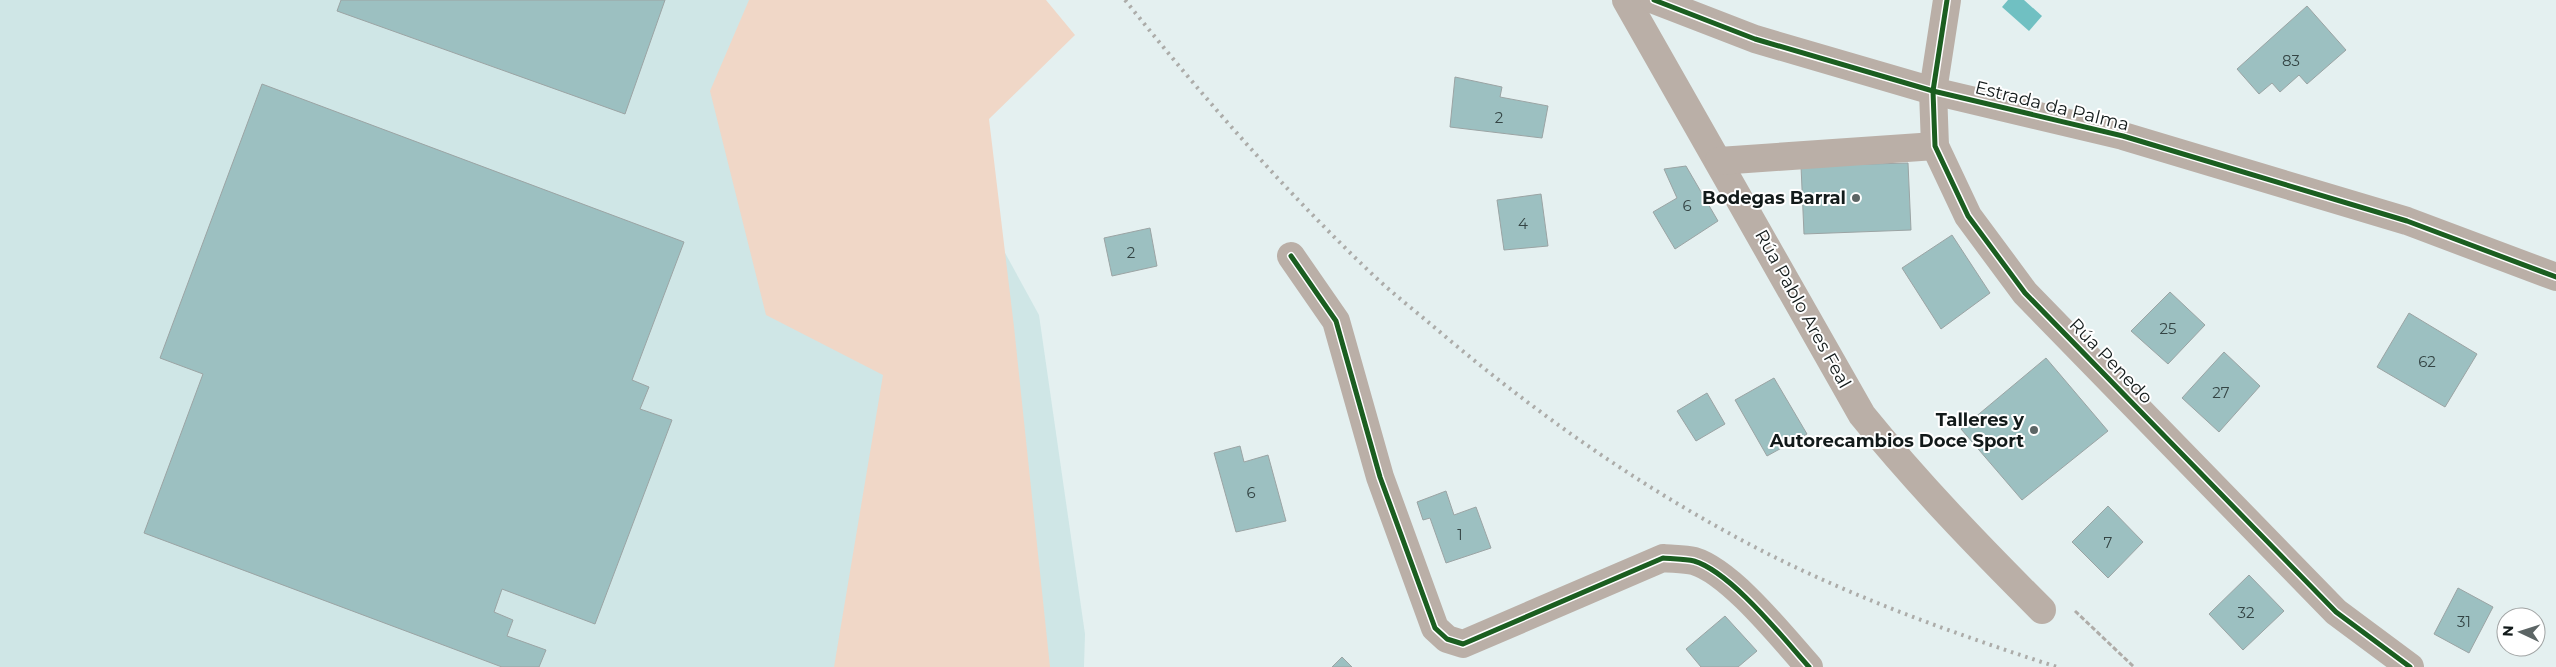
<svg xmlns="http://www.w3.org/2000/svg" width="2556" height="667" font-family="Montserrat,sans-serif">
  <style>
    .built { fill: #cfe6e6 }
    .green { fill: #f0d7c7 }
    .water { fill: #70c0c2 }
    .building { fill: #9cc0c1; stroke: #9ba4a4 }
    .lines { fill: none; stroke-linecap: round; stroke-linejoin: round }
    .path { stroke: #afaca8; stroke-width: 3; stroke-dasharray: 5 2.5; stroke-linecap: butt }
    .minor { stroke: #baafa7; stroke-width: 28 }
    .tertiary { stroke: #baafa7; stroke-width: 28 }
    .rail { stroke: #acaca9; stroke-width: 4; stroke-dasharray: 2.5 5; stroke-linecap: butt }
    .cycleway-casing { stroke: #fff; stroke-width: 8 }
    .cycleway { stroke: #1b5e20; stroke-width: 5 }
    .poi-dot { fill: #5c6565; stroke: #fff; stroke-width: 2 }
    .labels { text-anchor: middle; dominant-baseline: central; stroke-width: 4; stroke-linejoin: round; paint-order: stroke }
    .number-label { font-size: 15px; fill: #344444 }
    .street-label { font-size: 18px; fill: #121a1a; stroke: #fff }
    .poi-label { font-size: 18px; font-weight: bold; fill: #121a1a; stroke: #fff; text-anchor: end }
  </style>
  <rect width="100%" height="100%" fill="#e4f0f0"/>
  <polygon class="built" points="0,0 854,0 969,187 1039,315 1085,634 1084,667 0,667"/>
  <polygon class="green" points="749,0 1046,0 1075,35 989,119 1014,327 1050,667 834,667 883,375 766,315 710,91"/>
  <polygon class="water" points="2008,0 2024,0 2042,16 2029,31 2002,7"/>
  <g class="building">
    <polygon points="341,0 665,0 625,114 337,11"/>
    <polygon points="2307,6 2346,50 2307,84 2299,75 2280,92 2272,83 2259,94 2237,69"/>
    <polygon points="1455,77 1502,87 1500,97 1548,106 1542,138 1450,127"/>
    <polygon points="262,84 684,242 632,380 649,387 640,409 672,420 595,624 502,589 494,612 513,620 507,636 546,650 539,667 502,667 144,533 203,374 160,358"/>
    <polygon points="1908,163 1911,230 1804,234 1801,166"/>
    <polygon points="1686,166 1718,221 1675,249 1653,212 1677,198 1664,169"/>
    <polygon points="1541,194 1548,246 1504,250 1497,200"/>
    <polygon points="1150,228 1157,266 1112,276 1104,238"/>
    <polygon points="1952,235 1990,293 1941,329 1902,268"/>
    <polygon points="2170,292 2205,325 2168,364 2131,331"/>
    <polygon points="2409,313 2477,354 2445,407 2377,367"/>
    <polygon points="2224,352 2260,386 2219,432 2182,398"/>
    <polygon points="2046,358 2108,431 2022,500 1961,429"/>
    <polygon points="1774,378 1807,434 1767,456 1735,400"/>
    <polygon points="1707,393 1725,424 1696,441 1677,411"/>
    <polygon points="1240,446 1244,462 1268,455 1286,521 1236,532 1214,453"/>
    <polygon points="1446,491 1454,515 1476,507 1491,548 1446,563 1430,518 1423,520 1417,502"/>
    <polygon points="2108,506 2143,542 2108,578 2072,542"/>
    <polygon points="2249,575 2284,611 2243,650 2209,614"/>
    <polygon points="2458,588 2493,607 2469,653 2434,634"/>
    <polygon points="1725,616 1757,651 1738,667 1701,667 1686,649"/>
    <polygon points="1342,657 1352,667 1332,667"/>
  </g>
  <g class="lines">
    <polyline class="path" points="2075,611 2134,667"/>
    <g class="minor">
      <path d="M1626,0L1862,415C1918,484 1979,547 2042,610"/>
      <polyline points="1947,0 1933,91 1935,146 1968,216 2025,293 2336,612 2410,667"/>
      <polyline points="1719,161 1935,146"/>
      <path d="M1291,256L1336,321L1380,477L1435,628L1447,639L1463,644L1663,558C1673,559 1685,559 1694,561C1731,572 1783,638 1809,667"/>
    </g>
    <polyline class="tertiary" points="1654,0 1755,39 1933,91 2123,136 2407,221 2556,277"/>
    <path class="rail" d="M1125,0C1202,96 1283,189 1372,274C1392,293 1414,310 1434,327C1522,402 1616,470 1716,526C1823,587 1940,629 2057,667"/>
    <defs>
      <g id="cycleway">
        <polyline points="1654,0 1755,39 1933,91 2123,136 2407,221 2556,277"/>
        <polyline points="1947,0 1933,91 1935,146 1968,216 2025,293 2336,612 2410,667"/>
        <path d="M1291,256L1336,321L1380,477L1435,628L1447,639L1463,644L1663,558C1673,559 1685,559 1694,561C1731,572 1783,638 1809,667"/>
      </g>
    </defs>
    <use href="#cycleway" class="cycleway-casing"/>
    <use href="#cycleway" class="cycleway"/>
  </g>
  <g class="poi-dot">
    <circle cx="1856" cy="198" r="5"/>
    <circle cx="2034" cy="430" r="5"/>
  </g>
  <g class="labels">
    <g class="number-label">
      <text x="2291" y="60">83</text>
      <text x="1499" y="117">2</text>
      <text x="1687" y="205">6</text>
      <text x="1523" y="223">4</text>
      <text x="1131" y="252">2</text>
      <text x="2168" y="328">25</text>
      <text x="2427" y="361">62</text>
      <text x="2221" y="392">27</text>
      <text x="1251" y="492">6</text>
      <text x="1460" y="534">1</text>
      <text x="2108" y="542">7</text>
      <text x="2246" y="612">32</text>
      <text x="2464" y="621">31</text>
    </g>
    <g class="street-label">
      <text transform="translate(2052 106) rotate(14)">Estrada da Palma</text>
      <text transform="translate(1803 309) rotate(61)">Rúa Pablo Ares Feal</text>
      <text transform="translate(2111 361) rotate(46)">Rúa Penedo</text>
    </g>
    <g class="poi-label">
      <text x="1846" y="198">Bodegas Barral</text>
      <text x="2024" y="420">Talleres y<tspan x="2024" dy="21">Autorecambios Doce Sport</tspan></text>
    </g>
  </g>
  <g transform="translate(2521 632) rotate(274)"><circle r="24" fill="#ffffff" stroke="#a0a3a3"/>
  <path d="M0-4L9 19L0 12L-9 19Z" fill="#5c6565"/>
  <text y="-8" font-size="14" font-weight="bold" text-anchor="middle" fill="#121a1a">N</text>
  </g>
</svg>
